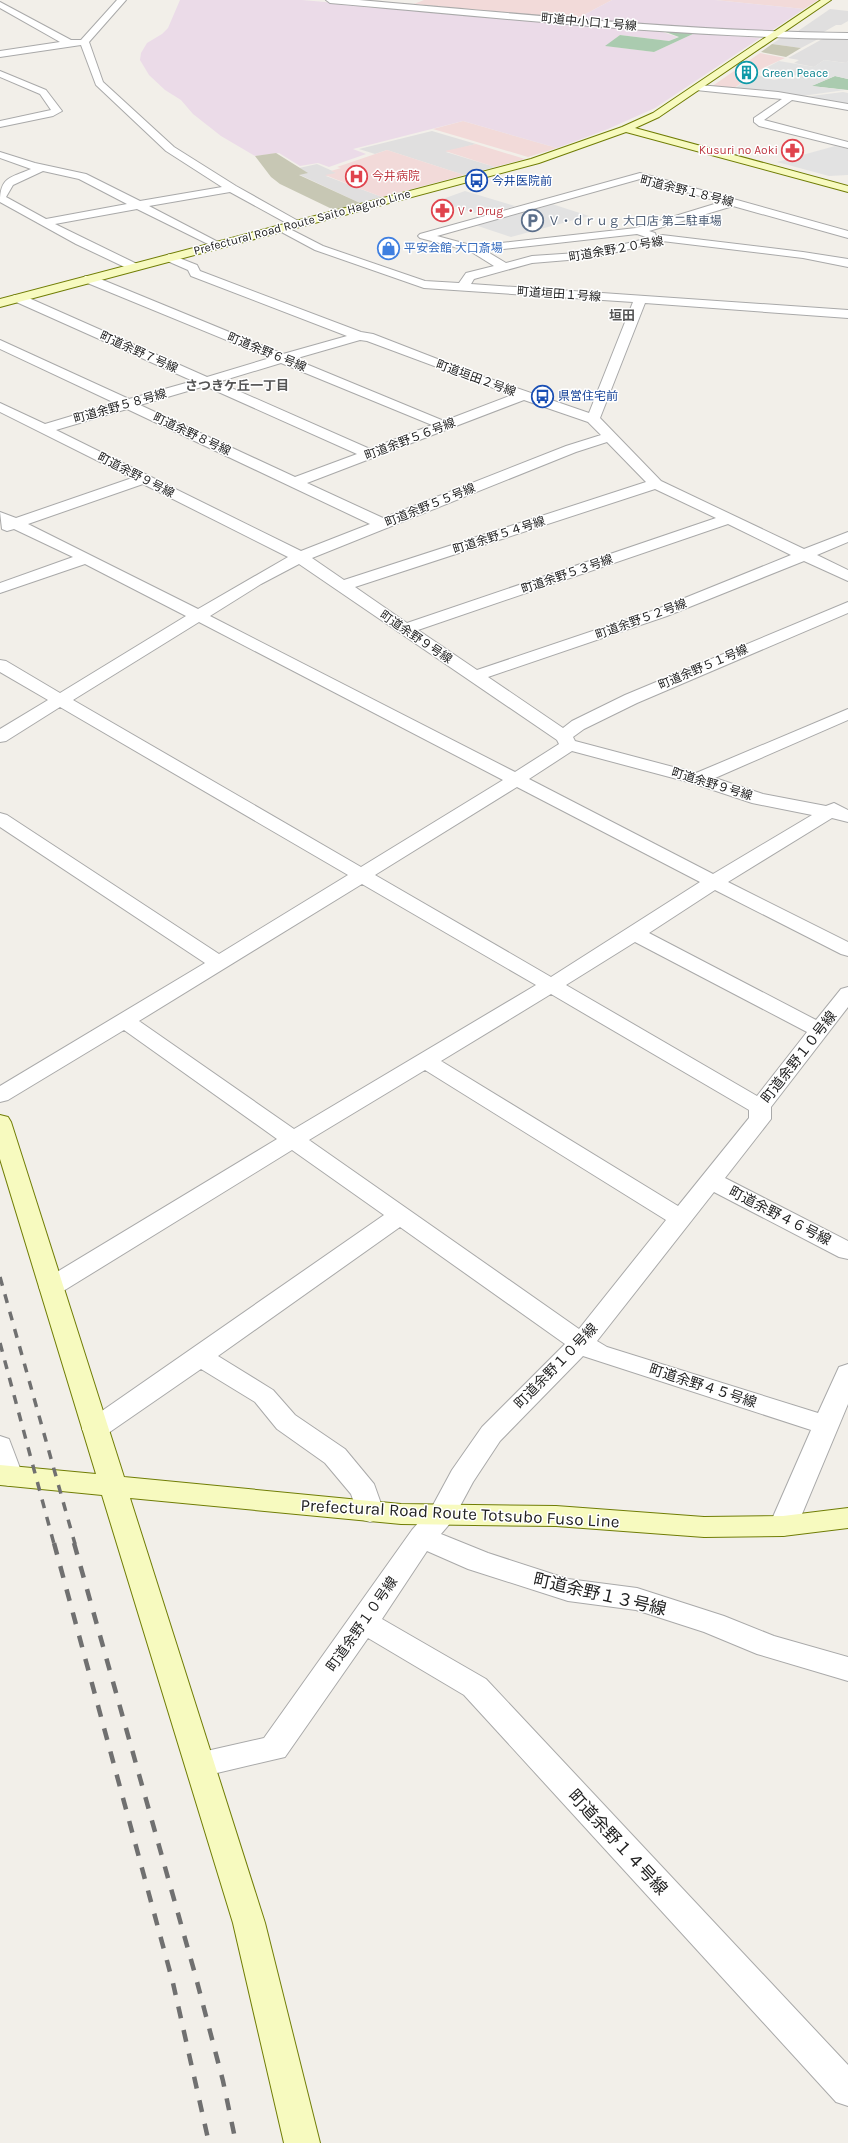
<svg xmlns="http://www.w3.org/2000/svg" width="848" height="2143" font-family="Karla,'Noto Sans JP',sans-serif">
  <style>
    .residential { fill: #e0dfdf }
    .commercial { fill: #f2dad9 }
    .industrial { fill: #ebdbe8 }
    .construction { fill: #c7c7b4 }
    .cemetery { fill: #aacbaf }
    .parking { fill: #e2e2e2 }
    .lines { fill: none; stroke-linecap: round; stroke-linejoin: round }
    .street-casing { stroke: #a9a9a9; stroke-width: 2 }
    .secondary-casing { stroke: #707d05; stroke-width: 2 }
    .street { fill: #fff; fill-rule: evenodd }
    .secondary { fill: #f7fabf; fill-rule: evenodd }
    .rail-far1 { stroke: #707070; stroke-width: 3.5; stroke-dasharray: 9 9; stroke-linecap: butt }
    .rail { stroke: #707070; stroke-width: 4.5; stroke-dasharray: 12 12; stroke-linecap: butt }
    .labels { text-anchor: middle; dominant-baseline: central; stroke-width: 3; stroke-linejoin: round; paint-order: stroke }
    .far-street-label { font-size: 12px; fill: #222; stroke: #fff }
    .far-culture-label { font-size: 12px; fill: #0d838f; stroke: #fff; text-anchor: start }
    .far-health-label { font-size: 12px; fill: #be3a42; stroke: #fff; text-anchor: start }
    .far-transit-label { font-size: 12px; fill: #164399; stroke: #fff; text-anchor: start }
    .far-service-label { font-size: 12px; fill: #4e5e75; stroke: #fff; text-anchor: start }
    .far-shop-label { font-size: 12px; fill: #366cbe; stroke: #fff; text-anchor: start }
    .far-quarter-label { font-size: 13px; font-weight: bold; fill: #555; stroke: #fff }
    .far-neighbourhood-label { font-size: 13px; font-weight: bold; fill: #555; stroke: #fff }
    .street-label { font-size: 14px; fill: #222; stroke: #fff }
    .near-street-label { font-size: 17px; fill: #222; stroke: #fff }
  </style>
  <rect width="100%" height="100%" fill="#f2efe9"/>
  <g class="residential">
    <polygon points="830,9 848,11 848,21 841,25 836,25 822,33 798,31"/>
    <polygon points="784,36 822,37 801,48 772,44"/>
    <polygon points="826,37 848,37 848,61 846,63 824,60 814,67 794,63 799,60 788,58"/>
    <polygon points="432,131 476,144 446,152 495,167 464,175 387,150 375,154 359,149"/>
    <polygon points="317,164 337,173 326,176 382,197 360,203 298,174 307,173 299,168"/>
  </g>
  <g class="commercial">
    <polygon points="424,0 612,0 576,19 414,4"/>
    <polygon points="715,0 818,0 804,9"/>
    <polygon points="760,53 785,58 759,70 733,89 711,87"/>
    <polygon points="463,121 557,148 528,157 433,129"/>
    <polygon points="476,144 525,159 495,167 445,151"/>
    <polygon points="387,150 464,175 382,197 325,175 336,173 331,171 341,168 337,167"/>
  </g>
  <g class="industrial">
    <polygon points="180,0 302,0 659,31 678,37 669,41 620,35 606,46 654,52 695,33 760,38 655,108 608,129 557,148 463,121 353,149 366,154 329,167 318,163 300,166 279,153 255,156 221,136 193,114 181,100 165,90 149,75 140,60 141,53 147,43 162,34 168,28"/>
    <polygon points="612,0 715,0 804,9 771,31 762,33 576,19"/>
  </g>
  <g class="construction">
    <polygon points="772,44 801,48 786,57 761,52"/>
    <polygon points="276,153 308,173 299,175 360,203 334,210 280,184 271,177 255,156"/>
  </g>
  <g class="cemetery">
    <polygon points="663,31 695,33 654,52 605,46 620,35 669,41 679,37"/>
    <polygon points="835,76 848,79 848,90 811,86"/>
  </g>
  <g class="parking">
    <polygon points="824,60 845,63 848,61 848,73 833,69 848,73 848,79 835,76 812,86 845,90 802,96 734,89 754,74 774,80 783,78 793,79 799,76 762,70 779,61 814,67"/>
    <polygon points="843,92 848,93 848,105 803,97"/>
    <polygon points="835,146 848,149 848,175 829,176 777,162"/>
    <polygon points="465,191 515,206 499,211 490,208 475,213 437,201"/>
    <polygon points="552,204 589,216 511,237 475,225"/>
  </g>
  <g class="lines">
    <defs>
      <g id="street">
        <path d="M117,0H126L89,42L103,82L174,147L236,186L300,222L302,224L300,226H292L230,192L149,206L220,243L222,245L216,248L137,209L55,224L137,264L139,267L133,271L76,244L0,202C0,177 10,178 31,169L0,158V152L35,163L86,174L140,201L222,187L166,151L96,85L81,45L0,57V51L60,42L0,8V2L71,40H81ZM43,171L79,179L127,204L46,219L6,197L13,185Z"/>
        <path d="M326,0H359C522,14 684,31 848,33V39C675,37 502,18 330,3Z"/>
        <polygon points="0,71 46,90 62,111 53,116 0,127 0,121 51,110 40,94 0,77"/>
        <polygon points="699,85 778,92 848,104 848,110 792,100 764,120 848,142 848,148 759,126 754,122 754,118 782,99 696,90 696,86"/>
        <path d="M640,173L848,231V238L733,206L649,231L655,233L656,236L662,235L803,252L848,259V267L803,258L662,241L592,258L532,263L474,279L471,284L848,310V318L645,303L600,418L661,481L804,549L848,532V542L817,555L848,570V581L804,561L667,616L488,677L563,728L572,721L625,695L848,602V613L637,703L584,729L573,737L575,741L696,773L848,709V720L715,778L763,794L826,806L834,803L848,810V822L832,818L728,882L848,942V956L841,954L715,890L649,933L816,1020L841,989L848,987V1007L771,1107V1119L725,1178L848,1241V1259L839,1257L714,1192L597,1341L607,1347L818,1413L839,1367L848,1364V1404L797,1526L793,1533L783,1536L773,1533L769,1526L811,1430L583,1356L500,1441L473,1482L452,1521L441,1534L488,1553L568,1579L637,1588L724,1616L774,1636L848,1657V1681L757,1654L704,1632L636,1610L568,1601L468,1569L427,1551L382,1619L486,1679L848,2065V2106L836,2102L464,1695L368,1638L285,1757L200,1777L189,1773L185,1764L189,1755L264,1738L412,1530L432,1507L452,1470L482,1427L565,1344L400,1227L218,1356L273,1390L295,1415L345,1449L374,1484L384,1512L380,1519L370,1522L360,1519L351,1494L325,1463L277,1429L255,1402L201,1369L104,1436L95,1438L86,1436L82,1429L86,1422L384,1215L292,1150L60,1293L51,1295L42,1293L39,1287L42,1281L277,1139L124,1030L8,1100L0,1102V1086L205,963L0,827V813L7,815L219,954L348,875L60,707L6,741L0,742V729L48,700L0,672V660L6,661L60,693L186,616L85,564L0,593V583L73,557L14,529L7,531L2,529L0,512L16,518L132,478L0,412V403L45,424L115,403L0,349V340L129,399L193,381L14,301L12,298L14,295H22L207,377L270,358L85,282L83,279L85,276H93L283,354L347,336L191,276L188,270L165,260L163,258L169,254L197,265L200,271L361,332L373,334L476,374L589,413L633,302L424,288L315,250L274,228L276,226H284L323,246L425,281L459,283L466,273L494,266L470,251L420,238L418,236L420,234ZM640,179L721,202L636,228L474,246L437,236ZM637,234L649,238L592,252L532,256L506,263L486,251ZM360,340L367,341L512,395L444,421L294,359ZM281,363L432,425L370,449L218,382ZM205,386L357,454L295,477L140,405ZM524,400L588,422L601,435L566,446L383,518L307,483ZM127,409L370,524L301,551L56,430ZM607,442L646,482L344,580L312,558L576,452ZM143,484L288,557L198,609L28,524ZM655,489L716,518L407,623L355,587ZM728,524L791,555L655,610L477,670L418,630ZM299,564L557,740L559,744L515,772L210,616L261,584ZM199,622L503,780L361,867L73,700ZM572,751L692,783L752,803L812,815L713,874L529,779ZM517,787L700,882L551,977L375,875ZM362,884L536,985L294,1129L139,1021ZM635,942L807,1032L757,1096L566,985ZM551,994L749,1110V1118L678,1206L441,1061ZM425,1070L666,1220L579,1329L309,1140Z"/>
        <polygon points="0,1436 9,1439 23,1476 19,1483 9,1486 0,1483"/>
      </g>
      <g id="secondary">
        <polygon points="821,0 831,0 659,117 635,128 848,186 848,192 626,132 539,163 0,307 0,299 531,159 622,127 653,113"/>
        <polygon points="0,1115 8,1117 11,1122 124,1477 401,1504 556,1506 704,1517 783,1516 848,1508 848,1528 783,1536 704,1537 556,1526 401,1524 130,1498 265,1923 320,2143 284,2143 233,1923 102,1495 0,1485 0,1465 96,1474 0,1159"/>
      </g>
    </defs>
    <use href="#street" class="street-casing"/>
    <use href="#secondary" class="secondary-casing"/>
    <use href="#street" class="street"/>
    <use href="#secondary" class="secondary"/>
    <g class="rail-far1">
      <polyline points="0,1277 75,1544"/>
      <polyline points="0,1343 54,1544"/>
    </g>
    <g class="rail">
      <polyline points="54,1543 173,1983 209,2143"/>
      <polyline points="74,1543 195,1974 223,2081 236,2143"/>
    </g>
  </g>
  <defs>
    <symbol id="building-ring" viewBox="-11 -11 22 22"><circle r="9.5" fill="#fff" stroke="#0f9aa8" stroke-width="1.5"/><path d="M-4-6H4V6H1V3H-1V6H-4ZM-2.5-4.3h1.7v1.8h-1.7ZM.8-4.3h1.7v1.8H.8ZM-2.5-1h1.7V.8h-1.7ZM.8-1h1.7V.8H.8Z" fill="#0f9aa8"/></symbol>
    <symbol id="pharmacy-ring" viewBox="-11 -11 22 22"><circle r="9.5" fill="#fff" stroke="#e0444e" stroke-width="1.5"/><path d="M-2-6h4v4h4v4h-4v4h-4v-4h-4v-4h4Z" fill="#e0444e"/></symbol>
    <symbol id="hospital-ring" viewBox="-11 -11 22 22"><circle r="9.5" fill="#fff" stroke="#e0444e" stroke-width="1.5"/><path d="M-5-5h3v3.5h4V-5h3V5h-3V1.5h-4V5h-3Z" fill="#e0444e"/></symbol>
    <symbol id="bus-ring" viewBox="-11 -11 22 22"><circle r="9.5" fill="#fff" stroke="#1a4fb4" stroke-width="1.5"/><path d="M-5-6H5V4H4V6H2V4H-2V6H-4V4H-5ZM-3.5-4V0h7V-4ZM-3.5 1.2v1.5H-2V1.2ZM2 1.2v1.5H3.5V1.2Z" fill="#1a4fb4"/></symbol>
    <symbol id="parking-ring" viewBox="-11 -11 22 22"><circle r="9.5" fill="#fff" stroke="#5c6f8a" stroke-width="1.5"/><path d="M-3.5-5.5H1a3.5 3.5 0 0 1 0 7H-1V5.5H-3.5ZM-1-3.4V-.6H.8a1.4 1.4 0 0 0 0-2.8Z" fill="#5c6f8a"/></symbol>
    <symbol id="shop-ring" viewBox="-11 -11 22 22"><circle r="9.5" fill="#fff" stroke="#3f7fe0" stroke-width="1.5"/><path d="M-5-2.5h2.3a2.7 3.5 0 0 1 5.4 0H5L5.5 6h-11ZM-1.5-2.5h3a1.5 2.3 0 0 0-3 0Z" fill="#3f7fe0"/></symbol>
  </defs>
  <g fill-rule="evenodd">
    <use href="#building-ring" x="734" y="60" width="25" height="25"/>
    <use href="#pharmacy-ring" x="780" y="138" width="25" height="25"/>
    <use href="#hospital-ring" x="344" y="164" width="25" height="25"/>
    <use href="#bus-ring" x="464" y="168" width="25" height="25"/>
    <use href="#pharmacy-ring" x="430" y="198" width="25" height="25"/>
    <use href="#parking-ring" x="520" y="208" width="25" height="25"/>
    <use href="#shop-ring" x="376" y="236" width="25" height="25"/>
    <use href="#bus-ring" x="530" y="384" width="25" height="25"/>
  </g>
  <g class="labels">
    <g class="far-street-label">
      <text transform="translate(589 22) rotate(5)">町道中小口１号線</text>
      <text transform="translate(687 191) rotate(14)">町道余野１８号線</text>
      <text transform="translate(302 222) rotate(-15)">Prefectural Road Route Saito Haguro Line</text>
      <text transform="translate(616 249) rotate(-10)">町道余野２０号線</text>
      <text transform="translate(559 294) rotate(4)">町道垣田１号線</text>
      <text transform="translate(139 352) rotate(24)">町道余野７号線</text>
      <text transform="translate(267 352) rotate(22)">町道余野６号線</text>
      <text transform="translate(476 378) rotate(20)">町道垣田２号線</text>
      <text transform="translate(120 406) rotate(-16)">町道余野５８号線</text>
      <text transform="translate(192 434) rotate(25)">町道余野８号線</text>
      <text transform="translate(410 439) rotate(-21)">町道余野５６号線</text>
      <text transform="translate(136 475) rotate(27)">町道余野９号線</text>
      <text transform="translate(430 505) rotate(-22)">町道余野５５号線</text>
      <text transform="translate(499 535) rotate(-18)">町道余野５４号線</text>
      <text transform="translate(567 574) rotate(-19)">町道余野５３号線</text>
      <text transform="translate(641 619) rotate(-20)">町道余野５２号線</text>
      <text transform="translate(416 637) rotate(34)">町道余野９号線</text>
      <text transform="translate(703 667) rotate(-23)">町道余野５１号線</text>
      <text transform="translate(712 784) rotate(17)">町道余野９号線</text>
    </g>
    <g class="far-culture-label">
      <text x="762" y="73">Green Peace</text>
    </g>
    <g class="far-health-label">
      <text x="778" y="150" text-anchor="end">Kusuri no Aoki</text>
      <text x="372" y="176">今井病院</text>
      <text x="458" y="211">V・Drug</text>
    </g>
    <g class="far-transit-label">
      <text x="492" y="181">今井医院前</text>
      <text x="558" y="396">県営住宅前</text>
    </g>
    <g class="far-service-label">
      <text x="548" y="221">Ｖ・ｄｒｕｇ 大口店 第二駐車場</text>
    </g>
    <g class="far-shop-label">
      <text x="404" y="248">平安会館 大口斎場</text>
    </g>
    <g class="far-quarter-label">
      <text x="622" y="315">垣田</text>
    </g>
    <g class="far-neighbourhood-label">
      <text x="237" y="385">さつきケ丘一丁目</text>
    </g>
    <g class="street-label">
      <text transform="translate(799 1057) rotate(-52)">町道余野１０号線</text>
      <text transform="translate(780 1216) rotate(27)">町道余野４６号線</text>
      <text transform="translate(556 1366) rotate(-46)">町道余野１０号線</text>
      <text transform="translate(703 1386) rotate(18)">町道余野４５号線</text>
      <text transform="translate(362 1624) rotate(-55)">町道余野１０号線</text>
    </g>
    <g class="near-street-label">
      <text transform="translate(460 1513) rotate(3)">Prefectural Road Route Totsubo Fuso Line</text>
      <text transform="translate(600 1594) rotate(13)">町道余野１３号線</text>
      <text transform="translate(618 1842) rotate(47)">町道余野１４号線</text>
    </g>
  </g>
</svg>
